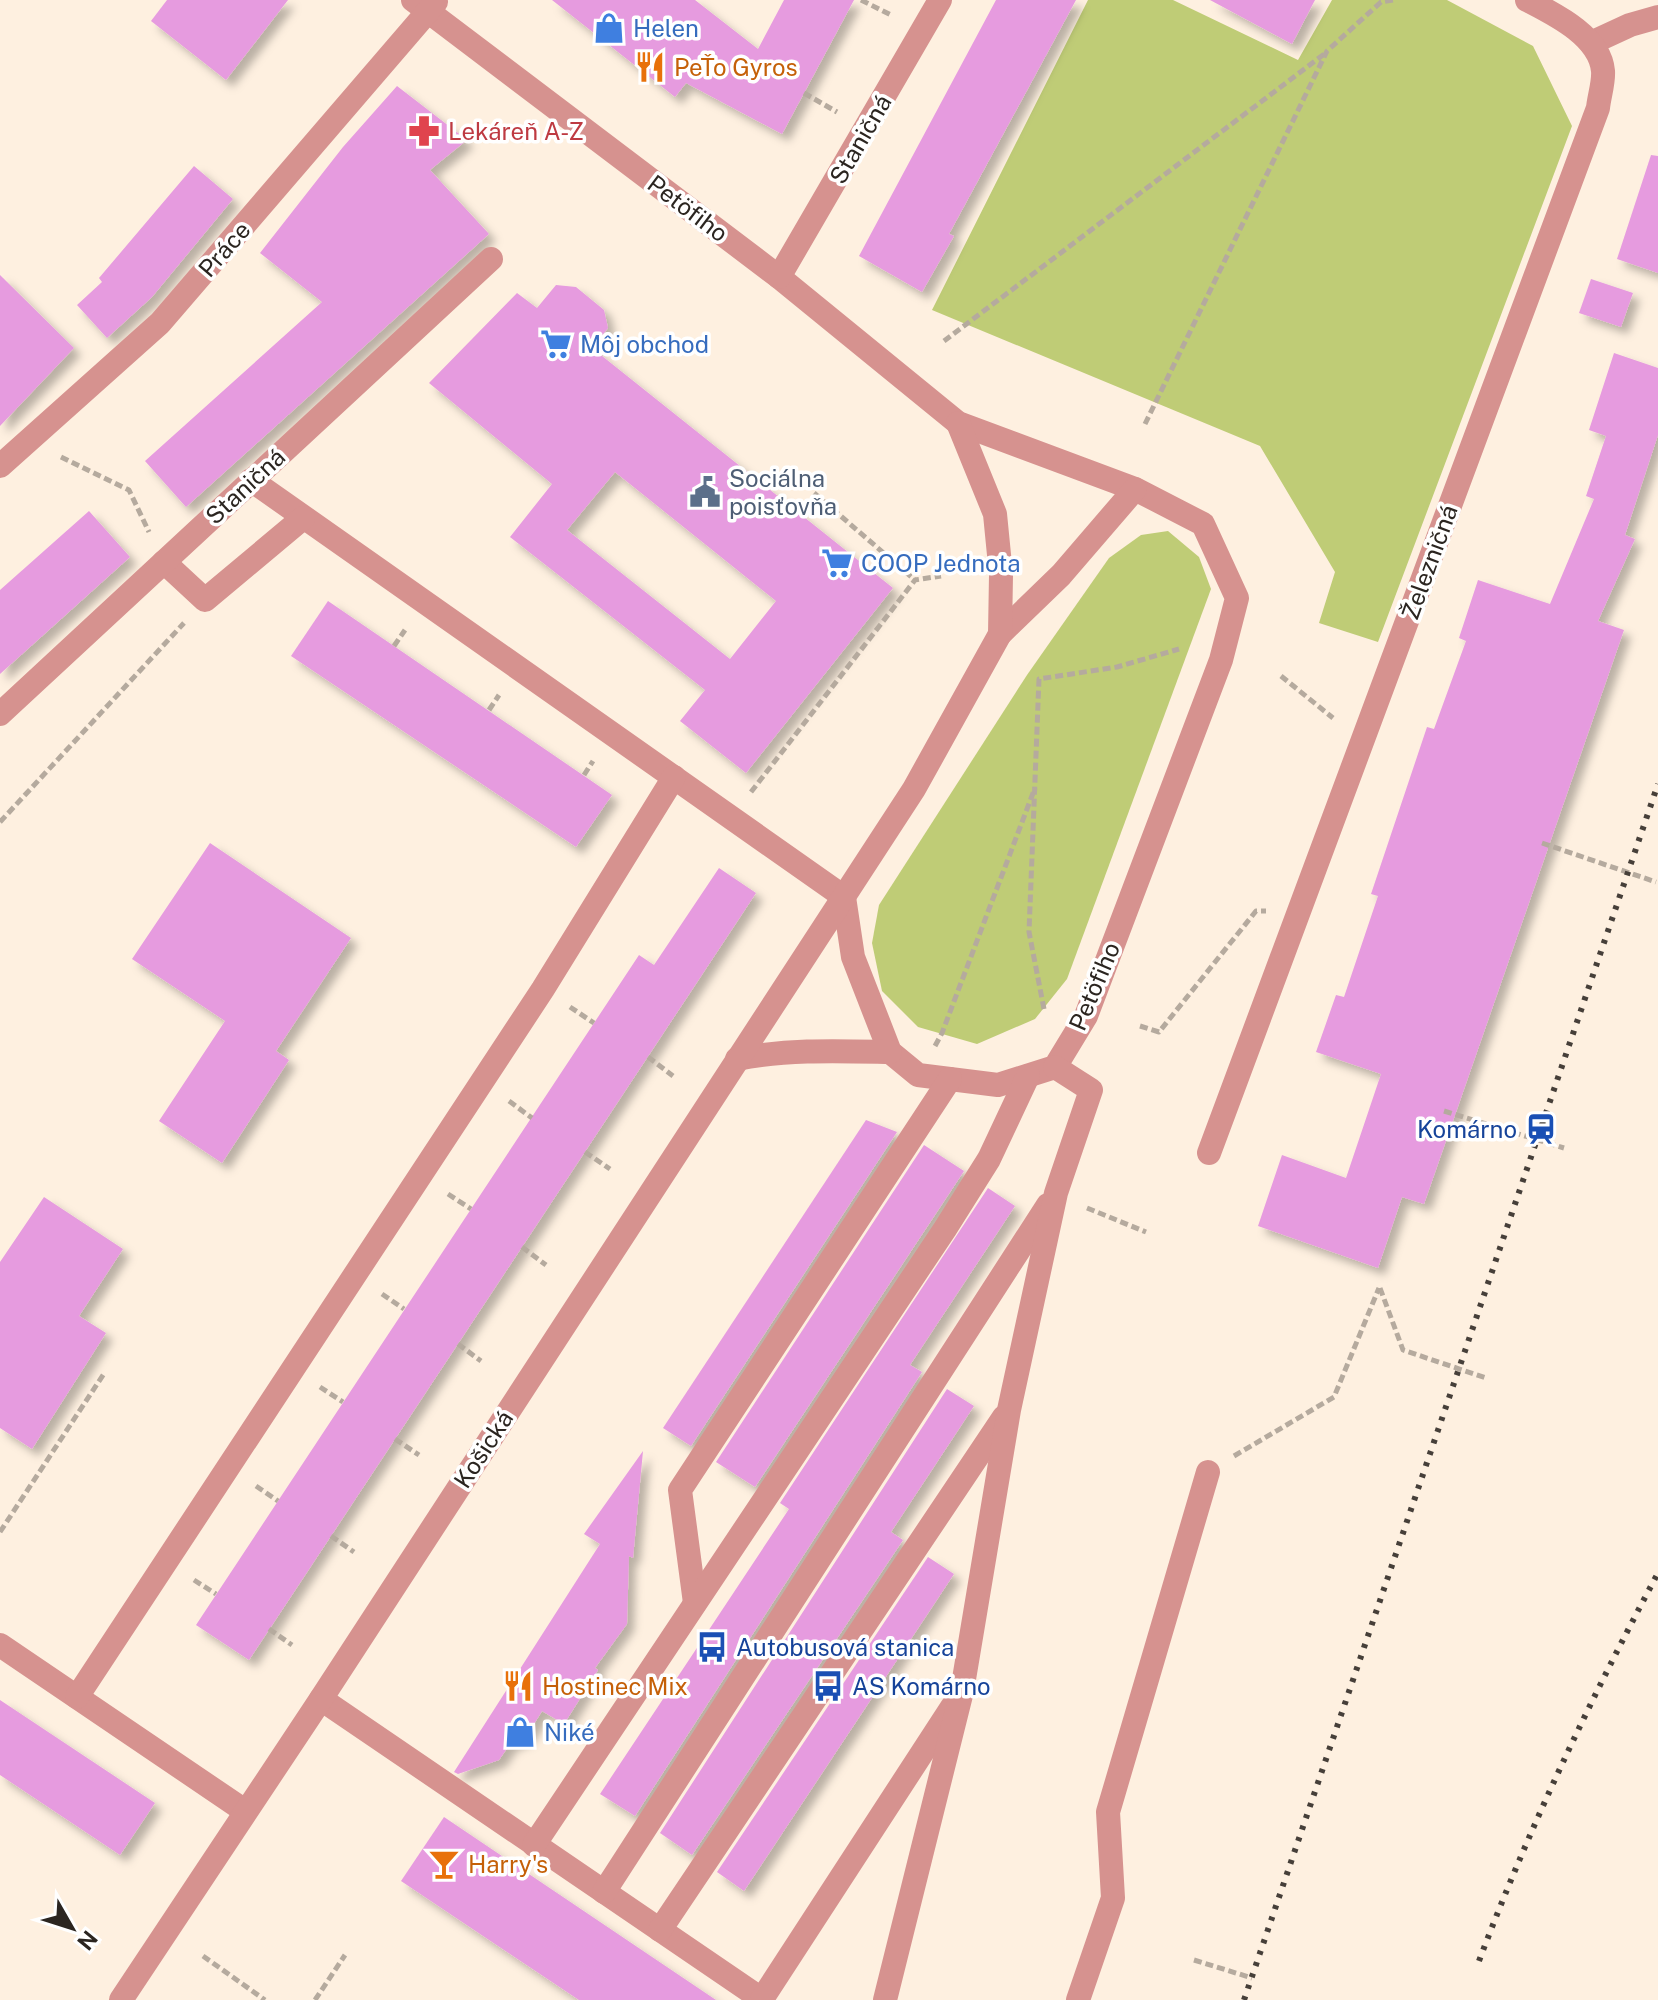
<svg xmlns="http://www.w3.org/2000/svg" width="1658" height="2000" font-family="'Public Sans',sans-serif">
  <style>
    .green { fill: #bfcc76 }
    .building { fill: #e69bdf; fill-rule: evenodd; filter: url(#shadow) }
    .lines { fill: none; stroke-linecap: round; stroke-linejoin: round }
    .path { stroke: #b5aa9e; stroke-width: 5; stroke-dasharray: 8 4; stroke-linecap: butt }
    .minor { stroke: #d6928f; stroke-width: 24 }
    .rail { stroke: #463f39; stroke-width: 6; stroke-dasharray: 4 8; stroke-linecap: butt }
    .labels { text-anchor: middle; dominant-baseline: central; stroke-width: 7; stroke-linejoin: round; paint-order: stroke }
    .shop-label { font-size: 24px; fill: #366cbe; stroke: #fff; text-anchor: start }
    .food-label { font-size: 24px; fill: #c56008; stroke: #fff; text-anchor: start }
    .health-label { font-size: 24px; fill: #be3a42; stroke: #fff; text-anchor: start }
    .street-label { font-size: 24px; fill: #2b2520; stroke: #fff }
    .service-label { font-size: 24px; fill: #4e5e75; stroke: #fff; text-anchor: start }
    .transit-label { font-size: 24px; fill: #164399; stroke: #fff; text-anchor: start }
  </style>
  <defs>
    <filter id="shadow"><feDropShadow dx="7" dy="7" stdDeviation="4" flood-color="#0004"/></filter>
  </defs>
  <rect width="100%" height="100%" fill="#fef0e0"/>
  <g class="green">
    <polygon points="1088,0 1173,0 1298,60 1332,0 1447,0 1533,46 1572,126 1378,642 1319,623 1335,572 1260,446 932,310"/>
    <polygon points="1168,531 1199,557 1211,589 1067,979 1035,1019 977,1044 918,1027 882,991 872,943 879,905 1027,675 1109,558 1141,535"/>
  </g>
  <g class="building">
    <polygon points="167,0 288,0 226,80 151,21"/>
    <polygon points="552,0 695,0 758,49 784,0 854,0 782,134 686,83 675,97"/>
    <polygon points="996,0 1076,0 949,234 954,236 922,292 859,256"/>
    <polygon points="1210,0 1315,0 1292,44"/>
    <polygon points="397,86 467,140 430,170 489,234 186,507 145,461 322,302 260,253 343,147"/>
    <polygon points="1651,155 1658,156 1658,273 1617,259"/>
    <polygon points="194,166 233,199 152,297 107,338 77,305 102,282 99,278"/>
    <polygon points="0,275 74,348 0,426"/>
    <polygon points="1591,279 1633,293 1621,327 1579,313"/>
    <path d="M556,285L576,287L604,310L608,328L592,348L893,588L746,773L680,721L705,690L510,537L552,484L429,383L517,293L537,308ZM615,472L776,601L730,659L567,530Z"/>
    <polygon points="1614,353 1658,368 1658,435 1625,535 1635,539 1598,621 1624,630 1424,1204 1402,1197 1378,1268 1258,1226 1282,1155 1346,1178 1381,1074 1316,1052 1336,995 1344,997 1378,896 1371,894 1427,727 1434,729 1466,641 1459,638 1478,580 1550,604 1594,499 1586,496 1606,436 1589,430"/>
    <polygon points="89,511 130,557 0,674 0,590"/>
    <polygon points="328,601 612,795 576,847 291,656"/>
    <polygon points="210,843 351,938 276,1051 289,1060 222,1163 159,1121 225,1021 132,959"/>
    <polygon points="719,868 756,893 249,1660 196,1625 639,955 654,965"/>
    <polygon points="866,1120 897,1132 691,1446 663,1428"/>
    <polygon points="924,1145 964,1171 755,1487 716,1462"/>
    <polygon points="988,1188 1015,1206 910,1365 922,1372 635,1816 600,1794 789,1509 780,1503"/>
    <polygon points="44,1197 123,1249 79,1316 106,1333 32,1449 0,1428 0,1262"/>
    <polygon points="947,1389 974,1406 891,1532 903,1540 692,1855 660,1833"/>
    <polygon points="643,1451 633,1558 629,1556 627,1624 595,1668 598,1670 564,1724 542,1711 526,1737 510,1744 499,1760 458,1774 454,1772 600,1544 584,1534"/>
    <polygon points="928,1557 954,1574 744,1891 717,1872"/>
    <polygon points="0,1700 155,1803 120,1855 0,1775"/>
    <polygon points="444,1817 664,1965 716,2000 579,2000 401,1881"/>
  </g>
  <g class="lines">
    <g class="path">
      <polyline points="861,0 893,16"/>
      <polyline points="804,93 837,112"/>
      <polyline points="944,341 1327,52"/>
      <polyline points="1145,424 1327,51 1381,2 1393,0"/>
      <polyline points="61,457 129,490 149,532"/>
      <polyline points="814,493 915,580"/>
      <polyline points="394,646 405,630"/>
      <polyline points="1281,676 1333,718"/>
      <polyline points="489,710 499,695"/>
      <polyline points="584,775 593,761"/>
      <polyline points="751,792 915,580 941,576"/>
      <polyline points="0,822 184,623"/>
      <polyline points="1542,843 1656,882"/>
      <polyline points="570,1007 594,1023"/>
      <polyline points="1044,1009 1029,932 1039,679 1117,667 1179,649"/>
      <polyline points="1140,1026 1159,1032 1256,911 1266,911"/>
      <polyline points="935,1046 942,1033 1035,788"/>
      <polyline points="648,1057 673,1076"/>
      <polyline points="509,1101 532,1118"/>
      <polyline points="1444,1111 1564,1148"/>
      <polyline points="585,1152 610,1169"/>
      <polyline points="448,1194 471,1209"/>
      <polyline points="1087,1208 1146,1232"/>
      <polyline points="522,1247 546,1265"/>
      <polyline points="1380,1288 1403,1350 1486,1378"/>
      <polyline points="382,1294 404,1309"/>
      <polyline points="458,1344 481,1361"/>
      <polyline points="320,1387 343,1402"/>
      <polyline points="395,1439 419,1455"/>
      <polyline points="1234,1456 1334,1397 1379,1288"/>
      <polyline points="256,1486 278,1501"/>
      <polyline points="0,1532 105,1372"/>
      <polyline points="331,1536 354,1552"/>
      <polyline points="194,1580 216,1594"/>
      <polyline points="269,1629 292,1645"/>
      <polyline points="203,1956 265,2000"/>
      <polyline points="1194,1960 1252,1978"/>
      <polyline points="315,2000 345,1955"/>
    </g>
    <g class="minor">
      <polyline points="413,0 779,277 958,423 1135,489 1203,524 1237,598 1221,660 1086,1016 1055,1067 998,1085 918,1075 890,1052 853,957 844,897"/>
      <polyline points="1591,43 1630,25 1658,17"/>
      <polyline points="779,277 940,0"/>
      <polyline points="0,466 160,323 436,2"/>
      <polyline points="251,480 844,897"/>
      <polyline points="164,562 205,600 303,518"/>
      <polyline points="1000,634 1061,575 1135,489"/>
      <polyline points="0,714 491,259"/>
      <path d="M737,1059C788,1049 838,1051 890,1052"/>
      <path d="M1209,1153L1598,108C1599,97 1604,82 1603,71C1600,36 1554,14 1527,0"/>
      <polyline points="695,1603 680,1490 950,1079"/>
      <polyline points="0,1645 245,1811"/>
      <polyline points="77,1697 543,989 674,777"/>
      <polyline points="321,1699 763,2000"/>
      <polyline points="534,1845 945,1229 989,1159 1028,1076"/>
      <polyline points="604,1892 1048,1205"/>
      <polyline points="660,1930 1004,1417"/>
      <polyline points="762,1999 952,1707"/>
      <polyline points="121,2000 321,1699 914,789 1000,634 1001,575 995,514 958,423"/>
      <polyline points="885,2000 962,1691 1009,1410 1056,1193 1091,1090 1055,1067"/>
      <polyline points="1078,2000 1113,1898 1108,1812 1208,1472"/>
    </g>
    <g class="rail">
      <path d="M1479,1961C1529,1828 1591,1698 1658,1573"/>
      <polyline points="1244,2000 1658,784"/>
    </g>
  </g>
  <defs>
    <symbol id="shop-bare" viewBox="-9 -9 18 18"><path d="M-5-2.5h2.3a2.7 3.5 0 0 1 5.4 0H5L5.5 6h-11ZM-1.5-2.5h3a1.5 2.3 0 0 0-3 0Z" fill="#3f7fe0" stroke="#fff" stroke-width="2.5" paint-order="stroke"/></symbol>
    <symbol id="restaurant-bare" viewBox="-9 -9 18 18"><path d="M-5-6h1v4h1v-4h1v4h1v-4h1v5L-1.5 .5V6h-2V.5L-5-1ZM5-6V6H3V1.5H1.5Q1.5-4 5-6Z" fill="#e8710a" stroke="#fff" stroke-width="2.5" paint-order="stroke"/></symbol>
    <symbol id="pharmacy-bare" viewBox="-9 -9 18 18"><path d="M-2-6h4v4h4v4h-4v4h-4v-4h-4v-4h4Z" fill="#e0444e" stroke="#fff" stroke-width="2.5" paint-order="stroke"/></symbol>
    <symbol id="supermarket-bare" viewBox="-9 -9 18 18"><path d="M-6-5.5h2.5l.6 2H6L4.5 2H-2.5L-4.4-4H-6ZM-1.5 3.2a1.3 1.3 0 1 0 .1 0ZM3 3.2a1.3 1.3 0 1 0 .1 0Z" fill="#3f7fe0" stroke="#fff" stroke-width="2.5" paint-order="stroke"/></symbol>
    <symbol id="civic-bare" viewBox="-9 -9 18 18"><path d="M-.6-6.5H3V-4.5H.6V-3L4-1V1h2V6H-6V1h2V-1L-.6-3ZM-1.2 2.5V6h2.4V2.5Z" fill="#5c6f8a" stroke="#fff" stroke-width="2.5" paint-order="stroke"/></symbol>
    <symbol id="station-bare" viewBox="-9 -9 18 18"><path d="M-3-6H3Q5-6 5-4V2Q5 4 3 4L4.5 6H3L1.5 4h-3L-3 6H-4.5L-3 4Q-5 4-5 2V-4Q-5-6-3-6ZM-3.5-4v3h7v-3ZM-3.5 1v1.5H-2V1ZM2 1v1.5H3.5V1Z" fill="#1a4fb4" stroke="#fff" stroke-width="2.5" paint-order="stroke"/></symbol>
    <symbol id="bus-bare" viewBox="-9 -9 18 18"><path d="M-5-6H5V4H4V6H2V4H-2V6H-4V4H-5ZM-3.5-4V0h7V-4ZM-3.5 1.2v1.5H-2V1.2ZM2 1.2v1.5H3.5V1.2Z" fill="#1a4fb4" stroke="#fff" stroke-width="2.5" paint-order="stroke"/></symbol>
    <symbol id="bar-bare" viewBox="-9 -9 18 18"><path d="M-6-5H6L.8 .8V4.5H3.5V6h-7V4.5H-.8V.8Z" fill="#e8710a" stroke="#fff" stroke-width="2.5" paint-order="stroke"/></symbol>
  </defs>
  <g fill-rule="evenodd">
    <use href="#shop-bare" x="587" y="6" width="44" height="44"/>
    <use href="#restaurant-bare" x="628" y="45" width="44" height="44"/>
    <use href="#pharmacy-bare" x="402" y="109" width="44" height="44"/>
    <use href="#supermarket-bare" x="534" y="322" width="44" height="44"/>
    <use href="#civic-bare" x="683" y="470" width="44" height="44"/>
    <use href="#supermarket-bare" x="815" y="541" width="44" height="44"/>
    <use href="#station-bare" x="1519" y="1107" width="44" height="44"/>
    <use href="#bus-bare" x="690" y="1625" width="44" height="44"/>
    <use href="#restaurant-bare" x="496" y="1664" width="44" height="44"/>
    <use href="#bus-bare" x="806" y="1664" width="44" height="44"/>
    <use href="#shop-bare" x="498" y="1710" width="44" height="44"/>
    <use href="#bar-bare" x="422" y="1842" width="44" height="44"/>
  </g>
  <g class="labels">
    <g class="shop-label">
      <text x="633" y="28">Helen</text>
      <text x="580" y="344">Môj obchod</text>
      <text x="861" y="563">COOP Jednota</text>
      <text x="544" y="1732">Niké</text>
    </g>
    <g class="food-label">
      <text x="674" y="67">PeŤo Gyros</text>
      <text x="542" y="1686">Hostinec Mix</text>
      <text x="468" y="1864">Harry's</text>
    </g>
    <g class="health-label">
      <text x="448" y="131">Lekáreň A-Z</text>
    </g>
    <g class="street-label">
      <text transform="translate(860 139) rotate(-60)">Staničná</text>
      <text transform="translate(688 208) rotate(37)">Petöfiho</text>
      <text transform="translate(224 249) rotate(-49)">Práce</text>
      <text transform="translate(245 486) rotate(-43)">Staničná</text>
      <text transform="translate(1429 562) rotate(-70)">Železničná</text>
      <text transform="translate(1094 986) rotate(-67)">Petöfiho</text>
      <text transform="translate(483 1449) rotate(-57)">Košická</text>
    </g>
    <g class="service-label">
      <text x="729" y="478">Sociálna<tspan x="729" dy="28">poisťovňa</tspan></text>
    </g>
    <g class="transit-label">
      <text x="1517" y="1129" text-anchor="end">Komárno</text>
      <text x="736" y="1647">Autobusová stanica</text>
      <text x="852" y="1686">AS Komárno</text>
    </g>
  </g>
  <g transform="translate(72 1928) rotate(129)" stroke="#ffffff" stroke-width="6" paint-order="stroke">
  <path d="M0-6L14 30L0 20L-14 30Z" fill="#2b2520"/>
  <text y="-12" font-size="22" font-weight="bold" text-anchor="middle" fill="#2b2520">N</text>
  </g>
</svg>
